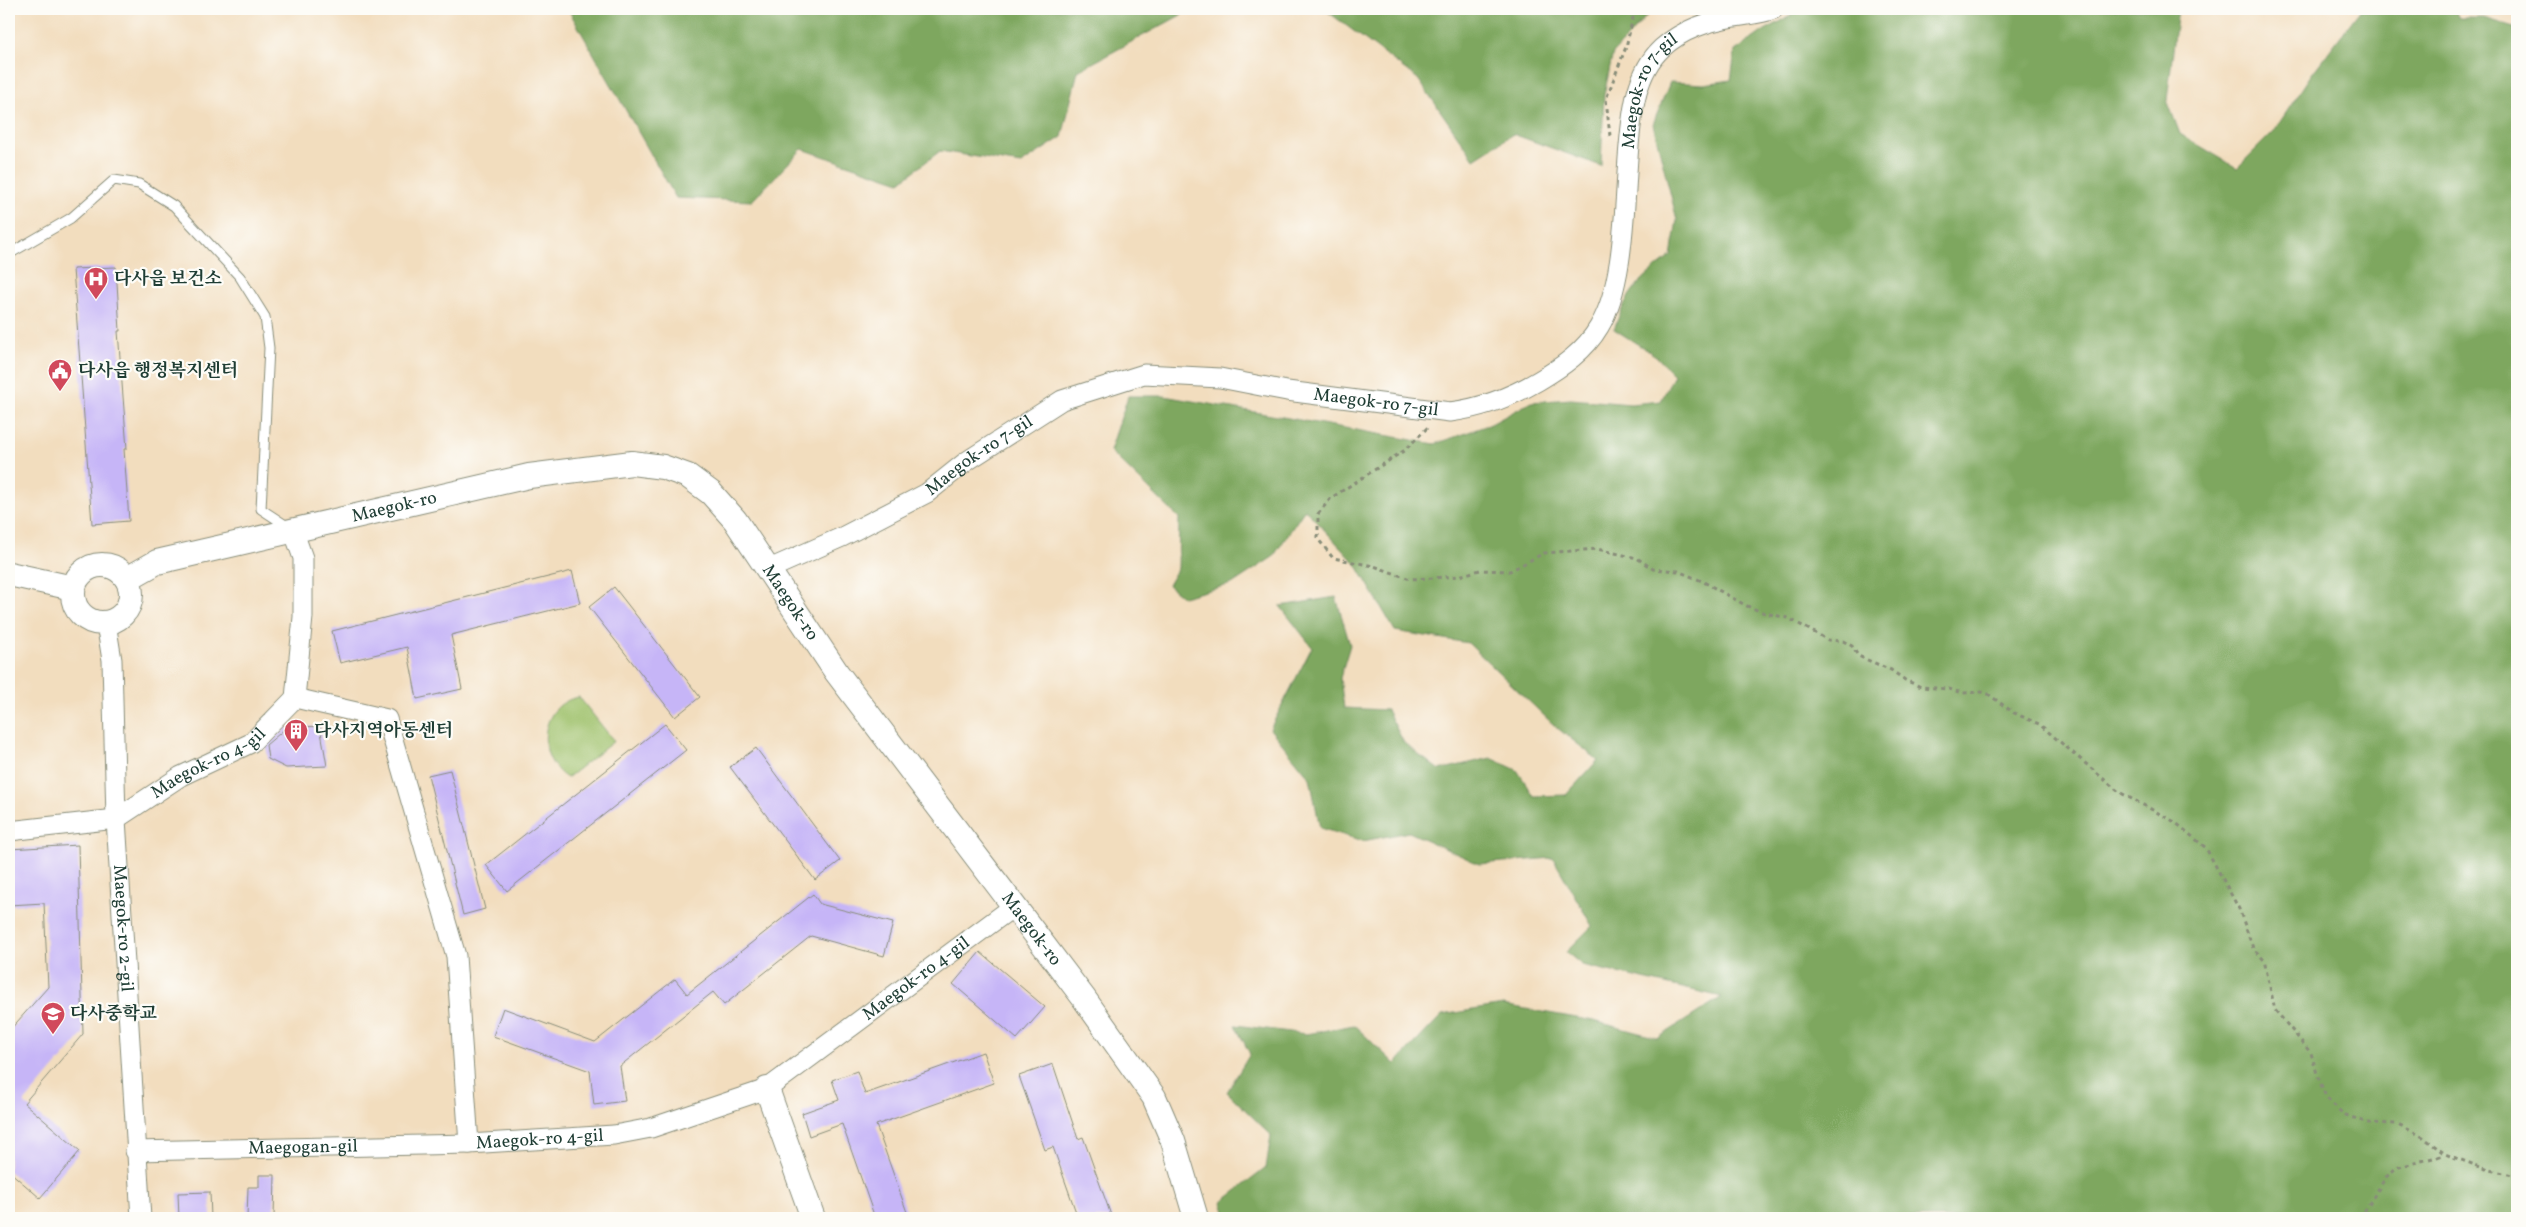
<svg xmlns="http://www.w3.org/2000/svg" width="2526" height="1227" font-family="Vollkorn,'Noto Serif KR',serif">
  <style>
    .green { fill: #9ec16b; stroke: #5e7f50 }
    .forest { fill: #7ea75f; stroke: #4e724a }
    .building { fill: #c6b5f7 }
    .lines { fill: none; stroke-linecap: round; stroke-linejoin: round }
    .service-casing { stroke: #888d79; stroke-width: 11 }
    .minor-casing { stroke: #888d79; stroke-width: 21 }
    .tertiary-casing { stroke: #888d79; stroke-width: 26 }
    .path { stroke: #888d79; stroke-width: 3; stroke-dasharray: 4 4; stroke-linecap: butt }
    .service { stroke: #fff; stroke-width: 9 }
    .minor { stroke: #fff; stroke-width: 19 }
    .tertiary { stroke: #fff; stroke-width: 24 }
    .labels { text-anchor: middle; dominant-baseline: central; stroke-width: 4.5; stroke-linejoin: round; paint-order: stroke }
    .street-label { font-size: 18px; fill: #1f3d34; stroke: #fdfcf7 }
    .poi-label { font-size: 18px; font-weight: bold; fill: #1f3d34; stroke: #fdfcf7; text-anchor: start }
  </style>
  <rect width="100%" height="100%" fill="#fdfcf7"/>
  <filter id="ink" filterUnits="userSpaceOnUse"><feTurbulence type="fractalNoise" baseFrequency=".02" numOctaves="2"/><feDisplacementMap in="SourceGraphic" scale="10" xChannelSelector="R" yChannelSelector="G"/><feConvolveMatrix kernelMatrix="1 2 1 2 8 2 1 2 1" color-interpolation-filters="sRGB"/></filter>
  <filter id="wash" filterUnits="userSpaceOnUse"><feTurbulence type="fractalNoise" baseFrequency=".0096" numOctaves="4" result="noise"/><feDisplacementMap in="SourceGraphic" scale="20" xChannelSelector="R" yChannelSelector="G"/><feGaussianBlur stdDeviation="1.12" result="paint"/><feColorMatrix in="noise" values="0 0 0 0 0 0 0 0 0 0 0 0 0 0 0 0 0 1.4 0 .05"/><feComposite in="paint" operator="in"/></filter>
  <g filter="url(#wash)">
    <rect width="100%" height="100%" fill="#f2ddbe"/>
    <path class="green" d="M579,697L614,741L567,778C535,758 538,704 579,697Z"/>
    <g class="forest">
      <polygon points="568,9 1192,9 1078,71 1062,137 1021,164 940,151 900,182 802,149 752,201 676,198"/>
      <polygon points="1324,9 1653,9 1613,53 1604,95 1601,166 1513,134 1474,159 1418,79"/>
      <path d="M1803,9H2178L2167,100L2180,134L2237,168L2274,131L2311,75L2361,9H2454L2459,18H2484L2514,27L2517,53V1218H1227L1222,1202L1266,1168L1271,1135L1227,1092L1250,1054L1235,1025L1306,1034L1354,1025L1395,1064L1442,1015L1503,1005L1594,1021L1658,1038L1722,997L1582,965L1566,952L1592,926L1553,858L1479,864L1409,832L1363,841L1320,828L1310,778L1270,729L1312,647L1280,606L1336,597L1350,645L1340,678L1344,708L1387,710L1404,743L1439,770L1491,758L1517,770L1534,796L1566,795L1598,760L1556,727L1468,643L1395,631L1356,564L1305,509L1273,557L1232,584L1183,597L1168,585L1178,568L1179,518L1110,451L1128,396H1164L1435,444L1491,424L1531,402L1571,399L1631,404L1661,401L1674,375L1656,356L1614,329C1629,288 1638,282 1671,256L1677,220L1653,124L1670,82L1704,84L1731,80L1735,51L1765,30Z"/>
    </g>
    <g id="blocks">
      <g class="building">
        <polygon points="116,267 120,331 118,331 127,449 124,449 129,521 92,524 73,269"/>
        <polygon points="572,571 580,603 451,635 462,689 417,699 407,647 340,663 332,631"/>
        <polygon points="614,587 700,697 675,717 589,607"/>
        <polygon points="665,724 686,750 507,891 486,865"/>
        <polygon points="320,726 327,766 286,768 268,759 266,745 286,728"/>
        <polygon points="756,748 840,861 815,880 730,767"/>
        <polygon points="450,770 485,909 463,915 428,775"/>
        <polygon points="78,845 83,1034 24,1103 80,1151 40,1198 9,1171 9,1031 48,987 44,903 9,905 9,849"/>
        <polygon points="813,894 820,904 893,923 884,956 811,936 724,1005 713,992 620,1066 625,1101 594,1105 590,1071 493,1036 503,1008 595,1042 675,979 687,994"/>
        <polygon points="980,952 1045,1007 1017,1039 953,984"/>
        <polygon points="983,1052 994,1083 876,1125 909,1218 875,1218 842,1124 809,1136 802,1113 839,1100 832,1080 857,1071 865,1094"/>
        <polygon points="1053,1064 1078,1139 1083,1137 1112,1218 1078,1218 1053,1147 1045,1150 1019,1076"/>
        <polygon points="259,1175 275,1175 274,1218 247,1218 248,1187 259,1187"/>
        <polygon points="210,1192 211,1218 179,1218 178,1193"/>
      </g>
    </g>
  </g>
  <g filter="url(#ink)">
    <use href="#blocks" fill-opacity="0" stroke="#888d79" stroke-width="1"/>
    <g class="lines">
      <defs>
        <polyline id="service" points="9,254 71,218 114,180 139,184 174,206 240,277 265,317 269,348 261,509 290,528"/>
        <g id="minor">
          <polyline points="293,530 303,558 303,617 295,698 387,719 456,956 469,1144"/>
          <path id="s1" d="M767,570L842,537L927,493L967,461L1062,400L1144,374L1220,378L1287,391L1450,412C1482,408 1509,398 1538,381C1562,367 1585,351 1599,327C1626,283 1624,197 1629,146C1632,112 1636,72 1662,48C1683,29 1707,22 1734,17C1747,15 1762,14 1774,9"/>
          <path id="s2" d="M106,623L112,660L116,819L141,1218"/>
          <path id="s3" d="M9,831L116,819L181,776L251,743L295,698"/>
          <path id="s4" d="M135,1151L469,1144L614,1135L651,1128L767,1089L1013,907"/>
        </g>
        <g id="tertiary">
          <circle cx="102" cy="594" r="29"/>
          <polyline points="9,574 73,588"/>
          <path id="s5" d="M127,579L157,562L529,476L632,463L663,467L688,476L711,493L735,520L837,673L1083,997L1154,1097L1173,1141L1196,1218"/>
          <polyline points="767,1089 813,1218"/>
        </g>
      </defs>
      <use href="#service" class="service-casing"/>
      <use href="#minor" class="minor-casing"/>
      <use href="#tertiary" class="tertiary-casing"/>
      <g class="path">
        <polyline points="1610,136 1606,99 1626,47 1635,9"/>
        <polyline points="1427,428 1405,450 1331,498 1318,514 1318,539 1333,558 1374,566 1410,579 1432,578 1459,576 1480,570 1510,571 1544,553 1597,549 1637,558 1653,569 1678,571 1702,581 1747,606 1765,613 1788,618 1828,640 1843,641 1852,646 1858,656 1891,670 1905,680 1921,687 1949,689 1962,693 1982,692 1988,694 2014,713 2039,724 2119,792 2175,822 2206,848 2239,909 2253,948 2264,960 2275,1010 2311,1053 2318,1077 2326,1097 2343,1114 2368,1123 2398,1124 2423,1137 2445,1154 2486,1169 2517,1176"/>
        <polyline points="2360,1218 2386,1177 2399,1167 2444,1155"/>
      </g>
      <use href="#service" class="service"/>
      <use href="#minor" class="minor"/>
      <use href="#tertiary" class="tertiary"/>
    </g>
  </g>
  <defs>
    <symbol id="hospital-pin" viewBox="-11 -11 22 30"><path d="M0 17L-7.5 6A9.5 9.5 0 1 1 7.5 6Z" fill="#d1495b" stroke="#fdfcf7"/><path d="M-5-5h3v3.5h4V-5h3V5h-3V1.5h-4V5h-3Z" fill="#fff"/></symbol>
    <symbol id="civic-pin" viewBox="-11 -11 22 30"><path d="M0 17L-7.5 6A9.5 9.5 0 1 1 7.5 6Z" fill="#d1495b" stroke="#fdfcf7"/><path d="M-.6-6.5H3V-4.5H.6V-3L4-1V1h2V6H-6V1h2V-1L-.6-3ZM-1.2 2.5V6h2.4V2.5Z" fill="#fff"/></symbol>
    <symbol id="building-pin" viewBox="-11 -11 22 30"><path d="M0 17L-7.5 6A9.5 9.5 0 1 1 7.5 6Z" fill="#d1495b" stroke="#fdfcf7"/><path d="M-4-6H4V6H1V3H-1V6H-4ZM-2.5-4.3h1.7v1.8h-1.7ZM.8-4.3h1.7v1.8H.8ZM-2.5-1h1.7V.8h-1.7ZM.8-1h1.7V.8H.8Z" fill="#fff"/></symbol>
    <symbol id="school-pin" viewBox="-11 -11 22 30"><path d="M0 17L-7.5 6A9.5 9.5 0 1 1 7.5 6Z" fill="#d1495b" stroke="#fdfcf7"/><path d="M0-5L7-2L0 1L-7-2ZM-4 1L0 2.5L4 1V4Q0 6-4 4Z" fill="#fff"/></symbol>
  </defs>
  <g fill-rule="evenodd">
    <use href="#hospital-pin" x="82" y="265" width="28" height="38"/>
    <use href="#civic-pin" x="46" y="357" width="28" height="38"/>
    <use href="#building-pin" x="282" y="717" width="28" height="38"/>
    <use href="#school-pin" x="39" y="1000" width="28" height="38"/>
  </g>
  <g class="labels">
    <g class="street-label">
      <text stroke="none"><textPath href="#s1" startOffset="1158">Maegok-ro 7-gil</textPath></text>
      <text stroke="none"><textPath href="#s1" startOffset="662">Maegok-ro 7-gil</textPath></text>
      <text stroke="none"><textPath href="#s1" startOffset="242">Maegok-ro 7-gil</textPath></text>
      <text stroke="none"><textPath href="#s5" startOffset="278">Maegok-ro</textPath></text>
      <text stroke="none"><textPath href="#s5" startOffset="742">Maegok-ro</textPath></text>
      <text stroke="none"><textPath href="#s3" startOffset="216">Maegok-ro 4-gil</textPath></text>
      <text stroke="none"><textPath href="#s2" startOffset="306">Maegok-ro 2-gil</textPath></text>
      <text stroke="none"><textPath href="#s5" startOffset="1148">Maegok-ro</textPath></text>
      <text stroke="none"><textPath href="#s4" startOffset="825">Maegok-ro 4-gil</textPath></text>
      <text stroke="none"><textPath href="#s4" startOffset="405">Maegok-ro 4-gil</textPath></text>
      <text stroke="none"><textPath href="#s4" startOffset="168">Maegogan-gil</textPath></text>
    </g>
    <g class="poi-label">
      <text x="114" y="279">다사읍 보건소</text>
      <text x="78" y="371">다사읍 행정복지센터</text>
      <text x="314" y="731">다사지역아동센터</text>
      <text x="70" y="1014">다사중학교</text>
    </g>
  </g>
  <rect width="2526" height="1227" fill="none" stroke="#fdfcf7" stroke-width="30"/>
</svg>
